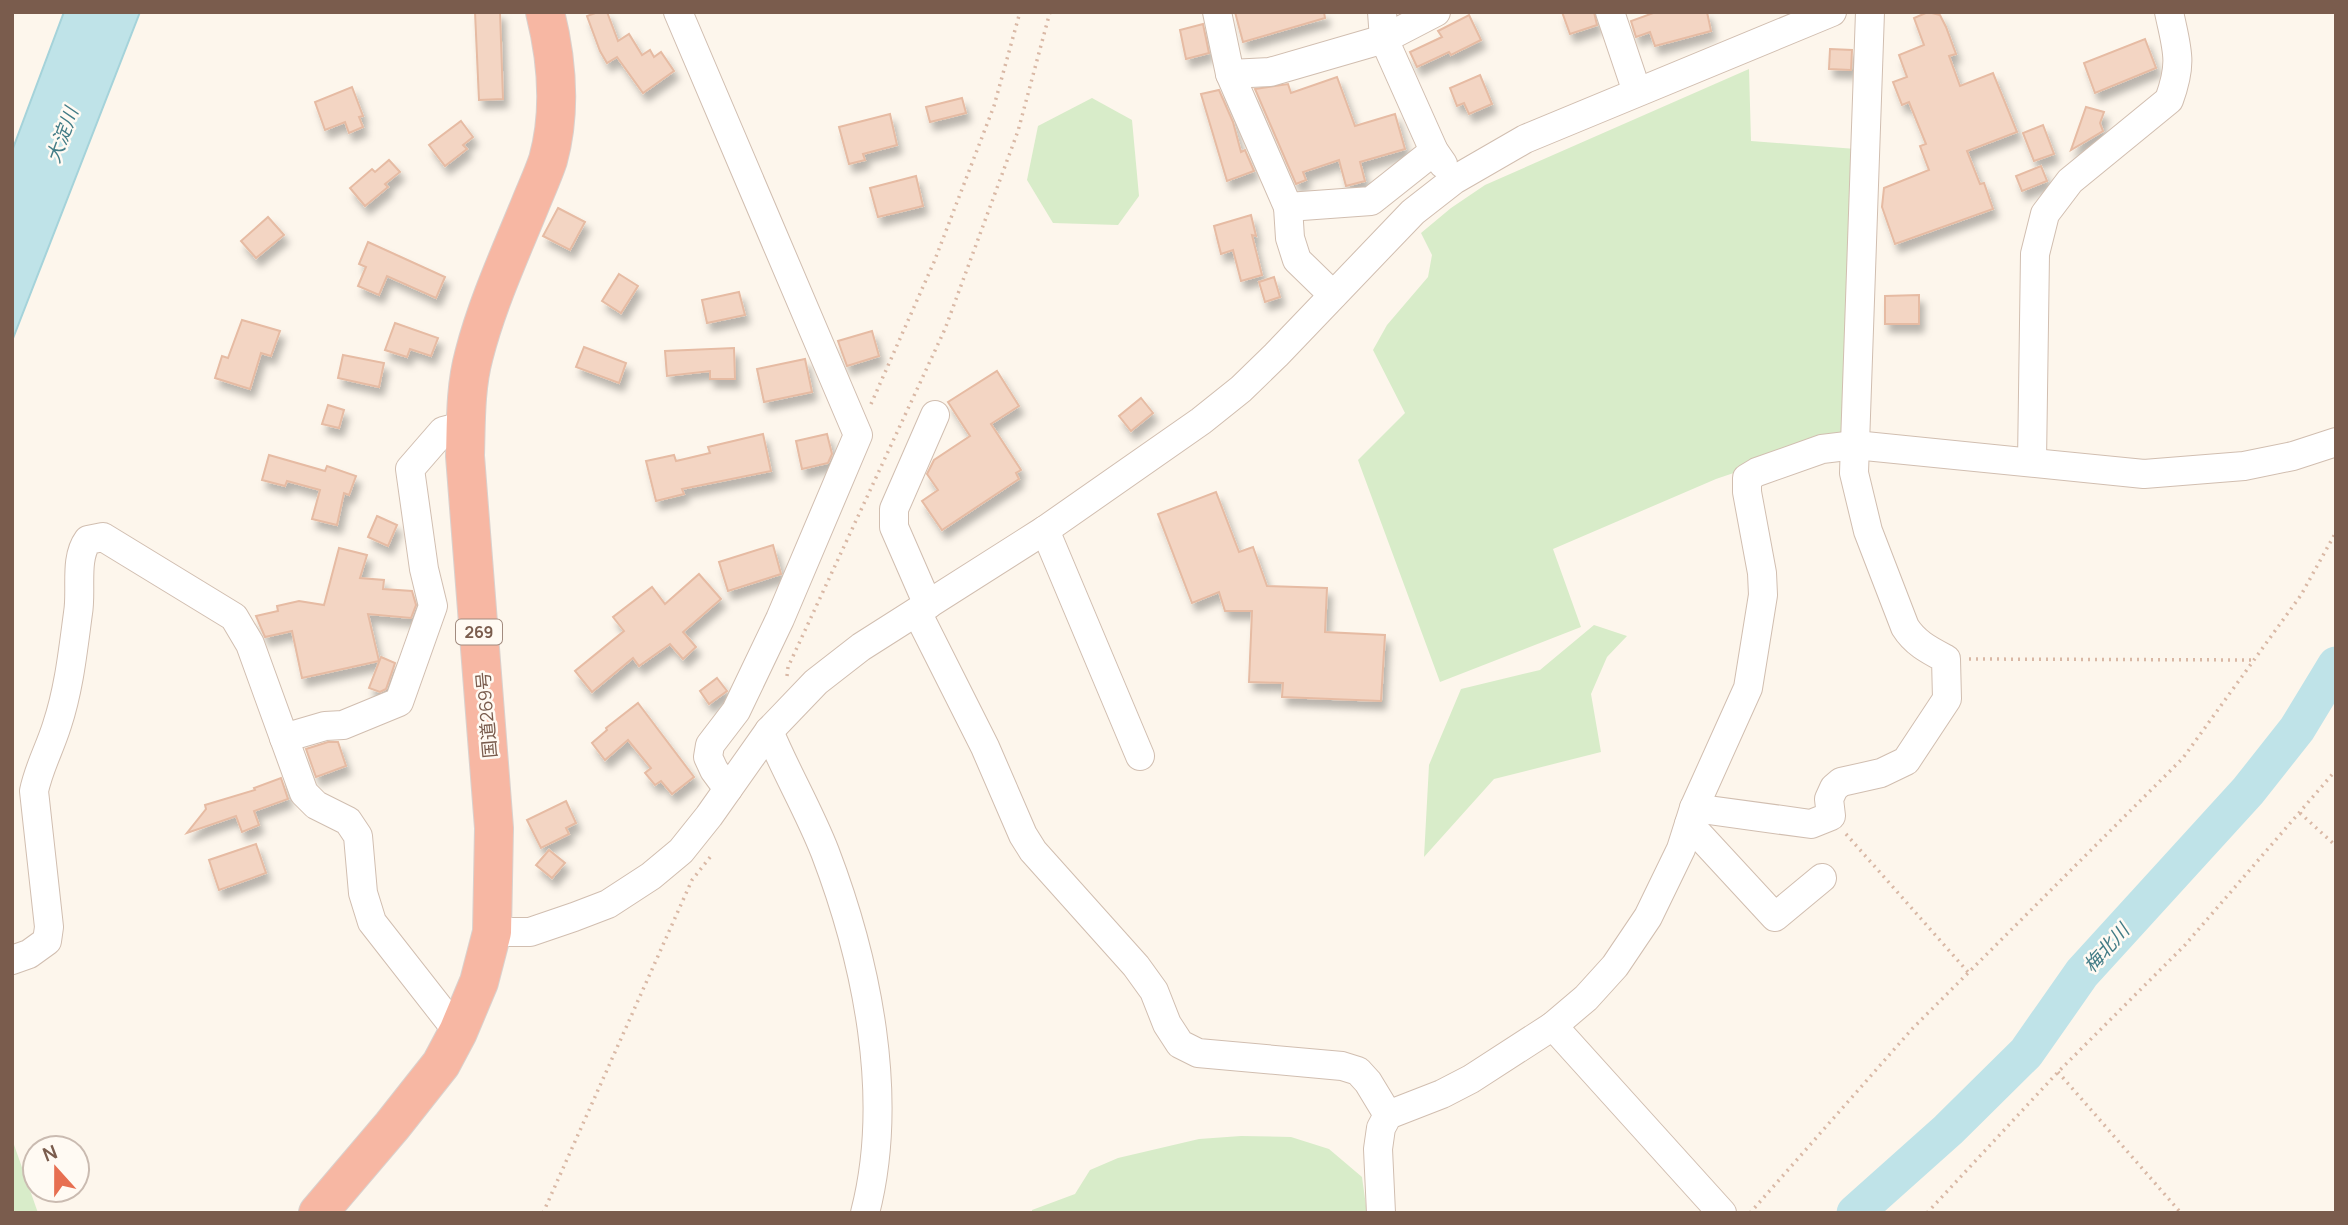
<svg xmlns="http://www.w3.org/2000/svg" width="2348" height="1225" font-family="Manrope,'Noto Sans JP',sans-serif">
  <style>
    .green { fill: #d8ecc9 }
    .water { fill: #bfe3e8; stroke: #a5d3da; stroke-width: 2 }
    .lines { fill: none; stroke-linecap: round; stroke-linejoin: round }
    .river { stroke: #bfe3e8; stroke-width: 37 }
    .building { fill: #f3d5c3; stroke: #e6bba3; stroke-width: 2; filter: url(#shadow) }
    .minor-casing { stroke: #d1beb0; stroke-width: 30 }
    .highway-casing { stroke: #dad1cd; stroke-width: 40 }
    .path { stroke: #d9b8a5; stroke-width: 3.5; stroke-dasharray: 2 5; stroke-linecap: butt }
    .minor { stroke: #fff; stroke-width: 28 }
    .highway { stroke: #f7b7a3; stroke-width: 38 }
    .labels { text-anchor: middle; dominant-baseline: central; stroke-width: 5; stroke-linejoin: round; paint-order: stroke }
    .shield { fill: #fffaf3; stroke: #a28b7f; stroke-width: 2 }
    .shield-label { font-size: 16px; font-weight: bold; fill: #7a5c4d }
    .street-label { font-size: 18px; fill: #7a5c4d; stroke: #fffaf3 }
    .water-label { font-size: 19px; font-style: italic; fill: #437c86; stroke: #fffaf3 }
  </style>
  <defs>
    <filter id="shadow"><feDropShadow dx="4.5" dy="8" stdDeviation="3.5" flood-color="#0004"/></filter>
  </defs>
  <rect width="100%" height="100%" fill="#fdf6ec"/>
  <g class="green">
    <polygon points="1749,69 1751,141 1856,149 1845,435 1716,479 1553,549 1581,627 1440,682 1358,460 1405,413 1373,350 1387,325 1428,277 1432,255 1421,233 1451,208 1485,185"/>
    <polygon points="1092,98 1132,120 1139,196 1118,225 1053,223 1027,180 1038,126"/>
    <polygon points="1594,625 1627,636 1607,657 1591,694 1601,752 1494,779 1424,857 1429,765 1461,689 1540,670"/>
    <polygon points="1241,1136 1291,1137 1329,1149 1362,1177 1367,1213 1032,1213 1032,1210 1075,1194 1090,1170 1118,1158 1199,1139"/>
    <polygon points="12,1139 38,1213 12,1213"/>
  </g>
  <polygon class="water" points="64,12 140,12 12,341 12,151"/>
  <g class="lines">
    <polyline class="river" points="1855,1213 1948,1130 2026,1053 2082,973 2248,791 2297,729 2336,665"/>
  </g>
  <g class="building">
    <polygon points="475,12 500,12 503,99 479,100"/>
    <polygon points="598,12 607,12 618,41 629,34 642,55 650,50 654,57 661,52 674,71 643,93 617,57 607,63 600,51 587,16"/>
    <polygon points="1235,12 1324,12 1325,18 1243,42"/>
    <polygon points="1562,12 1594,12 1597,25 1570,34"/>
    <polygon points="1656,12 1707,12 1711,31 1655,46 1650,32 1636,37 1631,21"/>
    <polygon points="1928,12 1940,15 1946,27 1956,54 1949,56 1960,86 1993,73 2017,132 1967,151 1980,184 1984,183 1993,209 1895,244 1882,207 1884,188 1929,170 1920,146 1926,144 1909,102 1902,105 1893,82 1907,77 1899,55 1924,45 1914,18"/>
    <polygon points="1469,15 1481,40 1451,55 1449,52 1417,67 1410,52 1442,37 1438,31"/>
    <polygon points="1203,24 1209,53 1186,59 1180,30"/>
    <polygon points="2145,39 2156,68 2095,93 2084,63"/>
    <polygon points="1830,49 1852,50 1851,70 1829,69"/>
    <polygon points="1480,75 1492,104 1469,114 1464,103 1457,106 1450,88"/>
    <polygon points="1337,77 1355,126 1395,114 1405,149 1360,162 1365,181 1346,186 1339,160 1303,172 1306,180 1296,184 1255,89 1288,84 1291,93"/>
    <polygon points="352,87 363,116 359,117 363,127 349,133 345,122 325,130 315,102"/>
    <polygon points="1219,90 1233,122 1241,152 1245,150 1254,171 1227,181 1201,94"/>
    <polygon points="962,98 966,113 930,122 926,107"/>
    <polygon points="2086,107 2104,112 2100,123 2103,131 2071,150"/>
    <polygon points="890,114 897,145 863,154 865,160 849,164 839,127"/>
    <polygon points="461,121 473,137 463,145 467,149 445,166 429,145"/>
    <polygon points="2043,125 2054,154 2034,161 2023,133"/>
    <polygon points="389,160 400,172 385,184 388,187 365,206 350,188 372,169 375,172"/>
    <polygon points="2041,166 2047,181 2022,191 2016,176"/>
    <polygon points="916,176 923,206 878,217 870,188"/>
    <polygon points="558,208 585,222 570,250 543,236"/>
    <polygon points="1251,215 1256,236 1252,235 1262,275 1241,281 1233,250 1221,254 1214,226"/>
    <polygon points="268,217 284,235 256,258 241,241"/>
    <polygon points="368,242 445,277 436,298 387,276 379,295 358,286 366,267 359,264"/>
    <polygon points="619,274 638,286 621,313 602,301"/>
    <polygon points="1274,277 1280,297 1265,302 1259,282"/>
    <polygon points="739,292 745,315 707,323 702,300"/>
    <polygon points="1919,295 1919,324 1885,324 1885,296"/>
    <polygon points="242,320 280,331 271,356 261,353 250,389 215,378 222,356 228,358"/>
    <polygon points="395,323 438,338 431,356 410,349 407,357 385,350"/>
    <polygon points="872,331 879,356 847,366 838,341"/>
    <polygon points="584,347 626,363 619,383 576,367"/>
    <polygon points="734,348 735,379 710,379 710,371 667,376 665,351"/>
    <polygon points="343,355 384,363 379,387 338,378"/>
    <polygon points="805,359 812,392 764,402 757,369"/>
    <polygon points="997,371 1019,406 991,424 1021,470 1016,473 1019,479 942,530 922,501 938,490 927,474 934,460 970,436 948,402"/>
    <polygon points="1141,398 1153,413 1131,431 1119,416"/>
    <polygon points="328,405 344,410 339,428 322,424"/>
    <polygon points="763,434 771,471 682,489 684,494 656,501 646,461 674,455 676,461 710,453 708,447"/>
    <polygon points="827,434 832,454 828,463 802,469 796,441"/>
    <polygon points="269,455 325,471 327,466 356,476 349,495 344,493 337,525 312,519 320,490 287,481 285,486 262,480"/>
    <polygon points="1216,492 1239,552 1253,547 1267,586 1327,588 1325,632 1385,635 1381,701 1282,697 1283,683 1249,682 1252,611 1225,611 1219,592 1192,603 1158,514"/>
    <polygon points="377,516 397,525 388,546 368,537"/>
    <polygon points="773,545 781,574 728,591 719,562"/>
    <polygon points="339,548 367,555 360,578 384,580 383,589 412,591 416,605 411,618 368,614 379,661 302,678 292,631 265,637 256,616 278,611 277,606 299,601 324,605"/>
    <polygon points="699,574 721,599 683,632 696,647 683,659 670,644 639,666 633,658 592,692 575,671 624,631 613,617 652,587 665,604"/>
    <polygon points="381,657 395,663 386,689 380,692 369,688"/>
    <polygon points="717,678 727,691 709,704 700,691"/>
    <polygon points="638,703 694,777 672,794 661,781 655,785 645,773 651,768 628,740 605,760 592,743 607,730 606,728"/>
    <polygon points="328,742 338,742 346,766 316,777 306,749"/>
    <polygon points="281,778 288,799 254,811 259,825 242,832 236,816 187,833 206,809 205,805 255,790 254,788"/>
    <polygon points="566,801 576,823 566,828 569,834 541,848 527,820"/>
    <polygon points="256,844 266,873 219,890 209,860"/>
    <polygon points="549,850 565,863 552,878 536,865"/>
  </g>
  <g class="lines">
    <defs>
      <g id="minor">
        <polyline points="678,12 858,435 780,619 736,711 710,745 708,757 714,770 728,789"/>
        <polyline points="1217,12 1230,74 1270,72 1384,39 1436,12"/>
        <polyline points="1382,12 1384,39 1434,151 1443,164"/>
        <polyline points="1610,12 1637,92"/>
        <polyline points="1230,74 1288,207"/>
        <polyline points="1333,295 1297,260 1290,238 1288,207 1371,201 1434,151"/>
        <path d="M2032,462L2035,254L2045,214L2070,181L2169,100C2183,62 2177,50 2169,12"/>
        <polyline points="1045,530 1140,756"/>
        <polyline points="928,605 894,527 894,509 935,415"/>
        <polyline points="917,612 985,747 1023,835 1033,851 1136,966 1154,991 1167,1024 1180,1044 1198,1053 1342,1066 1358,1071 1368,1082 1388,1115"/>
        <path d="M769,731C786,772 809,811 825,852C867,962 895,1097 865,1213"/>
        <polyline points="284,738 325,726 343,725 399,702 433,606 424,569 410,469 443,431 466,425"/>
        <path d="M1694,808L1811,824L1831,816L1829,799L1834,788L1841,782L1881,773L1906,761L1947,699L1946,659C1929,650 1915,643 1905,627L1868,531L1854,473L1870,12"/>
        <polyline points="1689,824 1775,917 1822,878"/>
        <polyline points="492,932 530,932 574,917 608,904 651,876 681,851 709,816 769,731 816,682 861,647 1045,530 1201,421 1241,389 1276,355 1413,212 1454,180 1525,139 1832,12"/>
        <path d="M12,960L29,954L47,941L49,927L34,791C39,767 50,748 57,725C69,689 73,650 78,613C82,590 74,559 88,540L103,537L234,617L250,644L304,793L316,805L348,821L358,836L363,893L372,922L458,1032"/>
        <polyline points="1553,1026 1722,1213"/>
        <polyline points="1381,1213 1378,1149 1381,1128 1388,1115 1442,1094 1471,1079 1553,1026 1586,998 1615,966 1648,917 1681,849 1694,808 1748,688 1763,595 1762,573 1747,492 1747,478 1757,472 1822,449 1855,445 2144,474 2244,466 2293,456 2336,442"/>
      </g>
      <path id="highway" d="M318,1213L392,1126L441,1064L458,1032L479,982L492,932L494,828L465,456C466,423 465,388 474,355C487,304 510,254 530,205C536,190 543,175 548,160C561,113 557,60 545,12"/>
    </defs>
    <use href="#minor" class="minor-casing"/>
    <use href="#highway" class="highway-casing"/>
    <g class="path">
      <polyline points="871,404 934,262 994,106 1020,12"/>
      <polyline points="1969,659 2255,660"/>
      <polyline points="787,676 788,667 945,329 1018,131 1050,12"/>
      <polyline points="2300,813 2336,846"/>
      <polyline points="1846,834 1968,972"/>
      <polyline points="2058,1072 2181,1213"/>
      <polyline points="543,1213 692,880 711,856"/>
      <polyline points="1750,1213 1913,1028 2183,758 2301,595 2336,532"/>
      <polyline points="1927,1213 2058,1072 2185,945 2336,770"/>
    </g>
    <use href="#minor" class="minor"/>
    <use href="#highway" class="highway"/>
  </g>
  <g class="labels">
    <rect class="shield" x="456" y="619.5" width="46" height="25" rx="5"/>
    <g class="shield-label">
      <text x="479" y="632">269</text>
    </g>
    <g class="street-label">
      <text transform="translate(486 715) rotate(-95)">国道269号</text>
    </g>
    <g class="water-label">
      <text transform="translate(62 135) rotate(-70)">大淀川</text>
      <text transform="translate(2106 948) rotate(-48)">梅北川</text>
    </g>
  </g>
  <rect width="2348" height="1225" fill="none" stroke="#7a5c4d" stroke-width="28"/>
  <g transform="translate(56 1169) rotate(339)"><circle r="33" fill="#fffaf3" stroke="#cabbb1" stroke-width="2"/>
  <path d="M0-5L12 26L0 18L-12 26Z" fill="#e76f51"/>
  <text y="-10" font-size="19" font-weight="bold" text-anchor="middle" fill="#7a5c4d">N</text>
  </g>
</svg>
